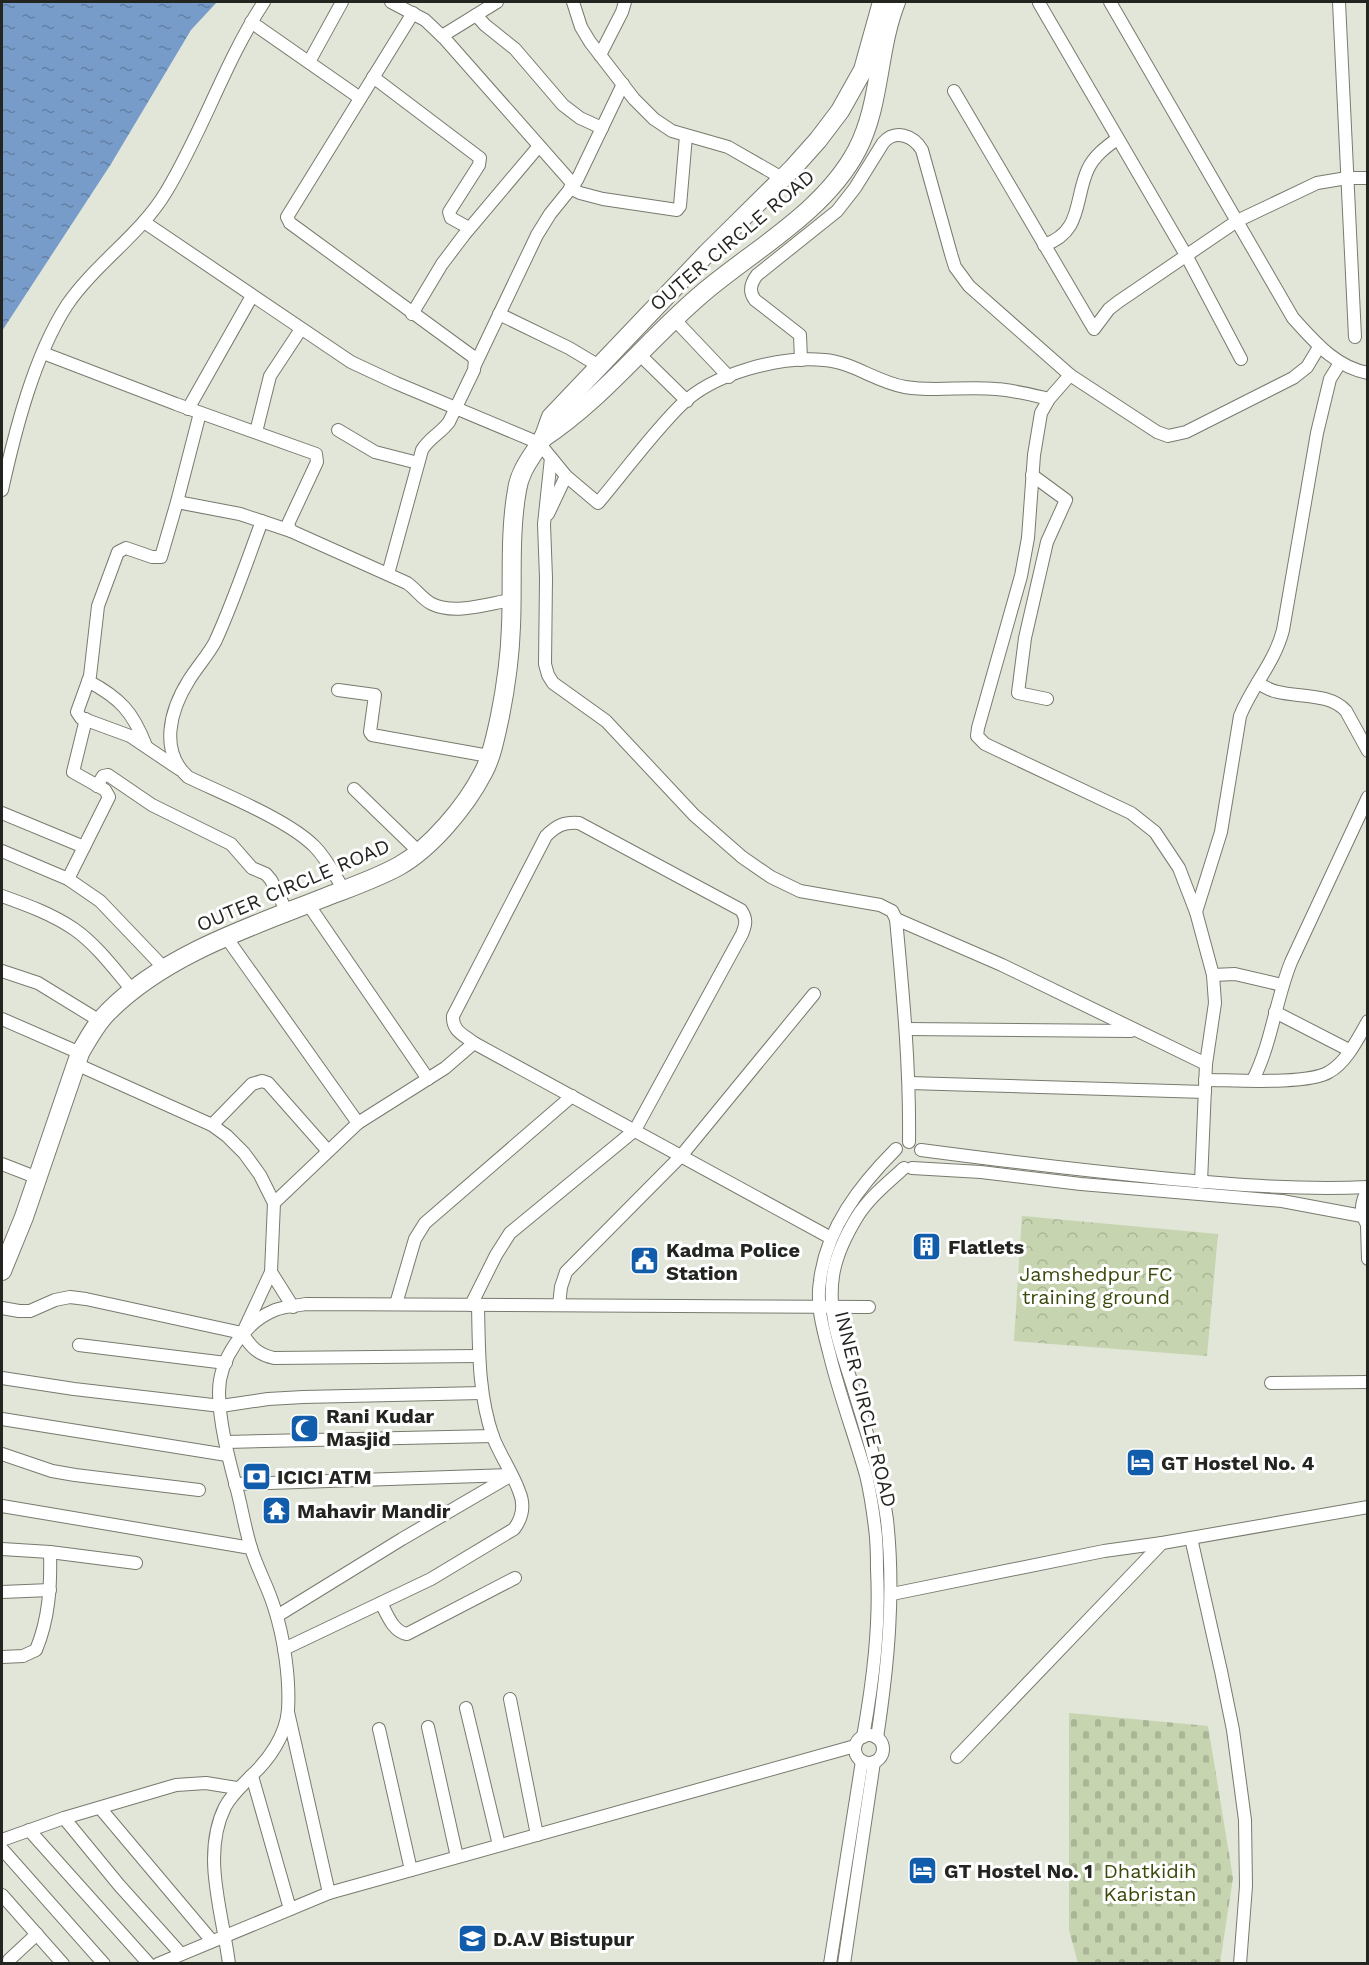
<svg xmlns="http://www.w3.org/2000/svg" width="1369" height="1965" font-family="'Work Sans',sans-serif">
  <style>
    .cemetery { fill: url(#cemetery-stones) }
    .park { fill: url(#park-crowns) }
    .water { fill: url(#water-ripples) }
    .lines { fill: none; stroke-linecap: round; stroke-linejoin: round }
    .minor-casing { stroke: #767b6e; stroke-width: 14 }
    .secondary-casing { stroke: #767b6e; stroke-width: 20 }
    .minor { stroke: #fff; stroke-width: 12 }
    .secondary { stroke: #fff; stroke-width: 18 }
    .labels { text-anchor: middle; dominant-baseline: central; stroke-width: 6; stroke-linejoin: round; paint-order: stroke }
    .street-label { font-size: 20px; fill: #232520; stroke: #fff }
    .poi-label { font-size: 20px; font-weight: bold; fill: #232520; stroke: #fff; text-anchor: start }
    .park-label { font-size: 20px; fill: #394a0b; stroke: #fff }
  </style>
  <defs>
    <pattern id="cemetery-stones" width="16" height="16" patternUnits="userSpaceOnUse" patternTransform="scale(1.5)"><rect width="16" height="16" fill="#c6d4af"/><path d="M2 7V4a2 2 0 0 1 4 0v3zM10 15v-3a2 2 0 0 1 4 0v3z" fill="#aab696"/></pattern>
    <pattern id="park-crowns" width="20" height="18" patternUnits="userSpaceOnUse" patternTransform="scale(1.5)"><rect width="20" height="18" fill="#c6d4af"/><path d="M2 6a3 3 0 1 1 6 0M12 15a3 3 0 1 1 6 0" fill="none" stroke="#aab696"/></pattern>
    <pattern id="water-ripples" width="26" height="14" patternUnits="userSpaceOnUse" patternTransform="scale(1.5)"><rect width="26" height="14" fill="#789cca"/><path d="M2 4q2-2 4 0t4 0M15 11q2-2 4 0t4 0" fill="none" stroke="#627fa4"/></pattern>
  </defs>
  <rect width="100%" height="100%" fill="#e1e6d8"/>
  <polygon class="cemetery" points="1069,1713 1208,1726 1233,1878 1220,1963 1078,1963 1069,1930"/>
  <polygon class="park" points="1022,1216 1218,1234 1207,1356 1014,1341"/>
  <polygon class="water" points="2,2 217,2 191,30 111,164 2,331"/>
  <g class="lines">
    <defs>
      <g id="minor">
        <polyline points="391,2 425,20 445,39 572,183 577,180 623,84"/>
        <polyline points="573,2 581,27 590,42 634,99 654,119 672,131 728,147 782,178"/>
        <path d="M1110,2L1293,318C1314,341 1335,367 1368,373"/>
        <polyline points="1339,2 1355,337"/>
        <polyline points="1039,3 1186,255 1241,359"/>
        <polyline points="476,15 485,25 515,49 563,105 580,118 602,128"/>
        <polyline points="251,22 360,98"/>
        <polyline points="442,36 497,2"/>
        <polyline points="600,55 622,12 625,2"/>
        <polyline points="309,62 342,2"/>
        <polyline points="373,77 480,158 479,165 449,212 451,218 469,228"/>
        <polyline points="954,91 1094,329 1109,309 1118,302 1237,221 1317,183 1347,178 1368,178"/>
        <polyline points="570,188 580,193 603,199 677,210 680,206 686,136"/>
        <path d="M144,222L351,362L396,383L539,443L566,476L598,503C625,471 651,435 680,406C713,373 779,356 824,360C853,362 876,382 905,387C935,392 965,386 996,389C1013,390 1032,395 1049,399"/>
        <path d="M1044,245C1083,232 1074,199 1088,169C1094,156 1106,147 1117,139"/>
        <polyline points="412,314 442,264 464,235 539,146"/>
        <polyline points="499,314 569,348 599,366"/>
        <polyline points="674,319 729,377"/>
        <path d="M43,353L176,404L316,454L317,462L288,524L291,531L407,583C416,589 422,599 432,604C455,615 487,604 511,600"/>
        <polyline points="638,353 687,401"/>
        <path d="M801,360L800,335L755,300C748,291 751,283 757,275L837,211L855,188L883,143C895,129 913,135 922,150L951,254L955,267L969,286L1070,375L1157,432L1168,436L1186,432L1293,378L1307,367L1319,347"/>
        <polyline points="475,365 537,235 550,214 575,183"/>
        <polyline points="1070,375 1049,399 1041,413 1034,455 1028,538 1021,576 978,728 977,736 985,744 1131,813 1155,832 1179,868 1196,912 1213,975 1215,1003 1206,1064 1201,1182"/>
        <polyline points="188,409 252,296"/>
        <polyline points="200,413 177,502 240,514 291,531"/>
        <polyline points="338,430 375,452 418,463"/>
        <polyline points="256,432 270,376 301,329"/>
        <path d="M551,458L544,524L546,578L545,664L548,675L553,683L606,721L694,815L742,857L771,877L800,891L880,905L892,911L896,919C903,994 910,1067 909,1142"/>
        <polyline points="1032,475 1066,500 1047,542 1025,638 1018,693 1047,699"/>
        <path d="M2,490C15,431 34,356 67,305C95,264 141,234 166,192C203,131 225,61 264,2"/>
        <polyline points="177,502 161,557 152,557 126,548 118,552 98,606 90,676 77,712 81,718 130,736 179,769"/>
        <polyline points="548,514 566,476"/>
        <path d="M262,521C247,561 233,603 215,642C208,655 197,667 189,680C170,710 159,751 188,777C223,794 289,820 315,847C327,859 335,876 344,890"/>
        <path d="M388,574L422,450C429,438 441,433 449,422L474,370L475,360L472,356L290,223L287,217L413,13"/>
        <path d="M88,681C120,698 133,712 146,746"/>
        <path d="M1258,682C1280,703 1324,687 1346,711L1368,751"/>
        <polyline points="338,690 375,695 370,732 372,735 489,756"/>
        <polyline points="97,786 103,776 108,775 152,805 231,844 252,868 266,874 271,880 287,912"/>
        <polyline points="354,789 418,851"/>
        <polyline points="2,813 84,847"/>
        <polyline points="2,851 68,879 100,901 165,969"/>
        <polyline points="68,879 109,797 105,790 73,772 86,719"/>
        <path d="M2,896C27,905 52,914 74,929C97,945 115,970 133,991"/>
        <polyline points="308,904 428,1079"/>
        <path d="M1196,912L1221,832L1240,716C1252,686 1275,662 1283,630L1317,433L1330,379L1340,363"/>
        <polyline points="896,919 1002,965 1206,1064"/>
        <polyline points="226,937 358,1123"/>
        <polyline points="2,971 38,983 100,1021"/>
        <polyline points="1213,975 1235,974 1282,985"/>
        <polyline points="1275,1012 1349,1050"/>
        <polyline points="2,1019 80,1053"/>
        <polyline points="906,1029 1131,1031"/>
        <polyline points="76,1064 212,1125 227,1136 244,1153 260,1175 274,1203 271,1272 293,1307"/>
        <path d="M1205,1080C1233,1080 1308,1085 1329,1072C1347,1062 1358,1038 1368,1021"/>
        <path d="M1253,1080C1272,1042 1275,1002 1291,962L1368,797"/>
        <polyline points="909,1083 1205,1092"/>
        <polyline points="212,1125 252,1084 262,1081 268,1083 328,1151"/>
        <path d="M921,1150C1004,1161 1087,1171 1171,1179C1236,1185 1302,1190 1368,1187"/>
        <polyline points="2,1164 38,1178"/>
        <polyline points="912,1168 981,1172 1081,1184 1282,1201 1362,1216"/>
        <path d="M1368,1189C1361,1202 1359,1212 1368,1226"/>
        <polyline points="274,1203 358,1123 445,1068 474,1043 831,1238"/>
        <polyline points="1367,1225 1368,1259"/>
        <polyline points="396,1304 415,1239 425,1223 572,1096"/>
        <path d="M471,1305L496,1255L510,1233L635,1130L742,934C746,924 747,919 741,910L579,823C564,822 557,825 546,836L453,1016C452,1031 464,1035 474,1043"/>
        <polyline points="559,1305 561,1287 566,1272 681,1156 814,994"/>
        <path d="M2,1308L19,1311H30L55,1300L70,1297L86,1299L242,1333C251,1347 257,1354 274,1358L478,1356"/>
        <polyline points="244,1330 271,1272"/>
        <polyline points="79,1345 226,1363"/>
        <polyline points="2,1378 74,1389 221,1406 268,1399 303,1397 482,1393"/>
        <polyline points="1271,1383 1368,1382"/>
        <polyline points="2,1419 227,1455"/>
        <polyline points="226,1442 493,1436"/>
        <polyline points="2,1454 52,1471 75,1475 199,1490"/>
        <polyline points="235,1484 511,1475"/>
        <polyline points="2,1506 251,1548"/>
        <polyline points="1191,1538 1221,1671 1233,1730 1245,1820 1246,1886 1240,1964"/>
        <polyline points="2,1549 50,1552 136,1563"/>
        <polyline points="2,1592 50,1590"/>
        <polyline points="892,1594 1104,1551 1162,1543"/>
        <path d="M381,1603C387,1614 393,1632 407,1634L515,1578"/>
        <polyline points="277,1616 402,1539 510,1476"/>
        <path d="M284,1649L431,1579L514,1529C523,1517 525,1505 519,1491C512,1472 500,1455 493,1437C478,1394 479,1349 478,1305"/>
        <path d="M2,1657L23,1656L36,1650C49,1619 51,1586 50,1552"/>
        <polyline points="510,1699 537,1835"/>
        <polyline points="466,1708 499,1845"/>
        <polyline points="288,1712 329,1893"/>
        <polyline points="428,1727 457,1857"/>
        <polyline points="379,1729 411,1870"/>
        <circle cx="869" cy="1749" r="14"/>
        <path d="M863,1737C873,1681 880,1626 877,1569C877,1556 877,1542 875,1528C873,1511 870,1492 866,1475C854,1433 839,1394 829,1352C823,1329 816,1305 820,1281C826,1229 860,1185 896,1149"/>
        <path d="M877,1738C888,1665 895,1593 887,1520C881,1475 866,1431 853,1387C842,1351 827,1315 833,1276C836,1255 846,1235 857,1217C869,1198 887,1183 904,1168"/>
        <polyline points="957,1757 1162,1543 1368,1507"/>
        <polyline points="252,1776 290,1909"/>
        <polyline points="100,1808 212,1941"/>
        <polyline points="64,1818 119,1885 181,1954"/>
        <polyline points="29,1830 149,1964"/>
        <polyline points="2,1840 64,1818 176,1785 206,1783 237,1788"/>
        <polyline points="2,1849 104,1964"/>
        <polyline points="2,1895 63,1964"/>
        <polyline points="9,1960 37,1934"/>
        <polyline points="158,1964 329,1893 855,1746"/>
        <path d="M229,1964C223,1914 201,1855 225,1807C232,1794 241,1787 251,1776C269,1760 286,1735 288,1710C290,1679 284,1637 274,1607C268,1587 257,1568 251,1548C245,1529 242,1509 237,1490C229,1460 219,1423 219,1392C219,1359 245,1322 275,1310C285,1306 296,1306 306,1304L869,1307"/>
        <polyline points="830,1964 862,1761"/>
        <polyline points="844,1964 874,1762"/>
      </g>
      <g id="secondary">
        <path d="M543,438C603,399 649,338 704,292C755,249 825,211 857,150C881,104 877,50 896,2"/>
        <path d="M2,1271L24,1217L80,1053C88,1039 96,1024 108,1012C167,952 259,924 336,893C357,885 379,877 399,866C431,848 466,806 483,773C492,757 496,734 500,716C506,686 510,657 511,626C513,581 509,535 517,490C520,469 533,456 543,438C546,432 548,424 551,417L707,253L793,168L818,140L840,111L863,70L882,2"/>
      </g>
    </defs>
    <use href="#minor" class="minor-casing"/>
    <use href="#secondary" class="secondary-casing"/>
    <use href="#minor" class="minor"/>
    <use href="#secondary" class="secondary"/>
  </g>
  <defs>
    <symbol id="building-square" viewBox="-11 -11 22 22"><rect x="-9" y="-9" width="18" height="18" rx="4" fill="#115cab" stroke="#fff"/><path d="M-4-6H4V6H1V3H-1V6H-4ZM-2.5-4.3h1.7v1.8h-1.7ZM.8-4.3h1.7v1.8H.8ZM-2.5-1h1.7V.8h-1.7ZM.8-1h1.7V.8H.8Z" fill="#fff"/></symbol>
    <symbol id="civic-square" viewBox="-11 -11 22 22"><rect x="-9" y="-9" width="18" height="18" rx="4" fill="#115cab" stroke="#fff"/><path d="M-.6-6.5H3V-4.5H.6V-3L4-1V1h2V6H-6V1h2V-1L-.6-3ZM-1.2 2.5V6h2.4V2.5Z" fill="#fff"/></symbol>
    <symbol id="mosque-square" viewBox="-11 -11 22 22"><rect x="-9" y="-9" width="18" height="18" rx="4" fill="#115cab" stroke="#fff"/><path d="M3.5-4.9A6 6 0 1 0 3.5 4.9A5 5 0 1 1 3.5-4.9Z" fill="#fff"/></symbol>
    <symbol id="hotel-square" viewBox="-11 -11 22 22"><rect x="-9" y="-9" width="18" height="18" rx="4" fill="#115cab" stroke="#fff"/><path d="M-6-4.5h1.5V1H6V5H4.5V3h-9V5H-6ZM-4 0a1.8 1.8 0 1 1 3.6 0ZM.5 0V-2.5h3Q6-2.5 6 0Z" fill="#fff"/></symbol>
    <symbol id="bank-square" viewBox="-11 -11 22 22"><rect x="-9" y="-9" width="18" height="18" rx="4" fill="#115cab" stroke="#fff"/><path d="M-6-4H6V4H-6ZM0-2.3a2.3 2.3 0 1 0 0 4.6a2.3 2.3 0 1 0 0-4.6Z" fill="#fff"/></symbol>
    <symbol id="temple-square" viewBox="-11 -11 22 22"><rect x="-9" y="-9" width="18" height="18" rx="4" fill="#115cab" stroke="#fff"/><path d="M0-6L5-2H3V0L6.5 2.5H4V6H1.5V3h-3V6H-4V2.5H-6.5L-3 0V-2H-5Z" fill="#fff"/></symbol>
    <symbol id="school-square" viewBox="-11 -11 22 22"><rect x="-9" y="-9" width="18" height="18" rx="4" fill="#115cab" stroke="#fff"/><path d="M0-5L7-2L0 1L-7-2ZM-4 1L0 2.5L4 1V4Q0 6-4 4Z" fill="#fff"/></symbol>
  </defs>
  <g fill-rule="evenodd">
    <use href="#building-square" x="910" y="1230" width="33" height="33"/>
    <use href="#civic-square" x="628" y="1244" width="33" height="33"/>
    <use href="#mosque-square" x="288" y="1412" width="33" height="33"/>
    <use href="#hotel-square" x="1124" y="1446" width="33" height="33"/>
    <use href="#bank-square" x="240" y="1460" width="33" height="33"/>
    <use href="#temple-square" x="260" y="1494" width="33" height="33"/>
    <use href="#hotel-square" x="906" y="1854" width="33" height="33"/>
    <use href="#school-square" x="456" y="1922" width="33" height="33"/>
  </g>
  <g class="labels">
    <g class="street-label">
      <text transform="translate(732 240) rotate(-40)">OUTER CIRCLE ROAD</text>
      <text transform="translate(293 885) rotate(-23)">OUTER CIRCLE ROAD</text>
      <text transform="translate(866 1409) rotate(76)">INNER CIRCLE ROAD</text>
    </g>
    <g class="poi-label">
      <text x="948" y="1247">Flatlets</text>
      <text x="666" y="1250">Kadma Police<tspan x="666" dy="23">Station</tspan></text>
      <text x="326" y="1416">Rani Kudar<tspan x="326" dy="23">Masjid</tspan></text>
      <text x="1161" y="1463">GT Hostel No. 4</text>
      <text x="277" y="1477">ICICI ATM</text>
      <text x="297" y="1511">Mahavir Mandir</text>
      <text x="944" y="1871">GT Hostel No. 1</text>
      <text x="493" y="1939">D.A.V Bistupur</text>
    </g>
    <g class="park-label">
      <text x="1096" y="1274">Jamshedpur FC<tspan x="1096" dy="23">training ground</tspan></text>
      <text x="1150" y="1871">Dhatkidih<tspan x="1150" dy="23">Kabristan</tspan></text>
    </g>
  </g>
  <rect width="1369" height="1965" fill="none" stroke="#232520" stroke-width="6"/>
</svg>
